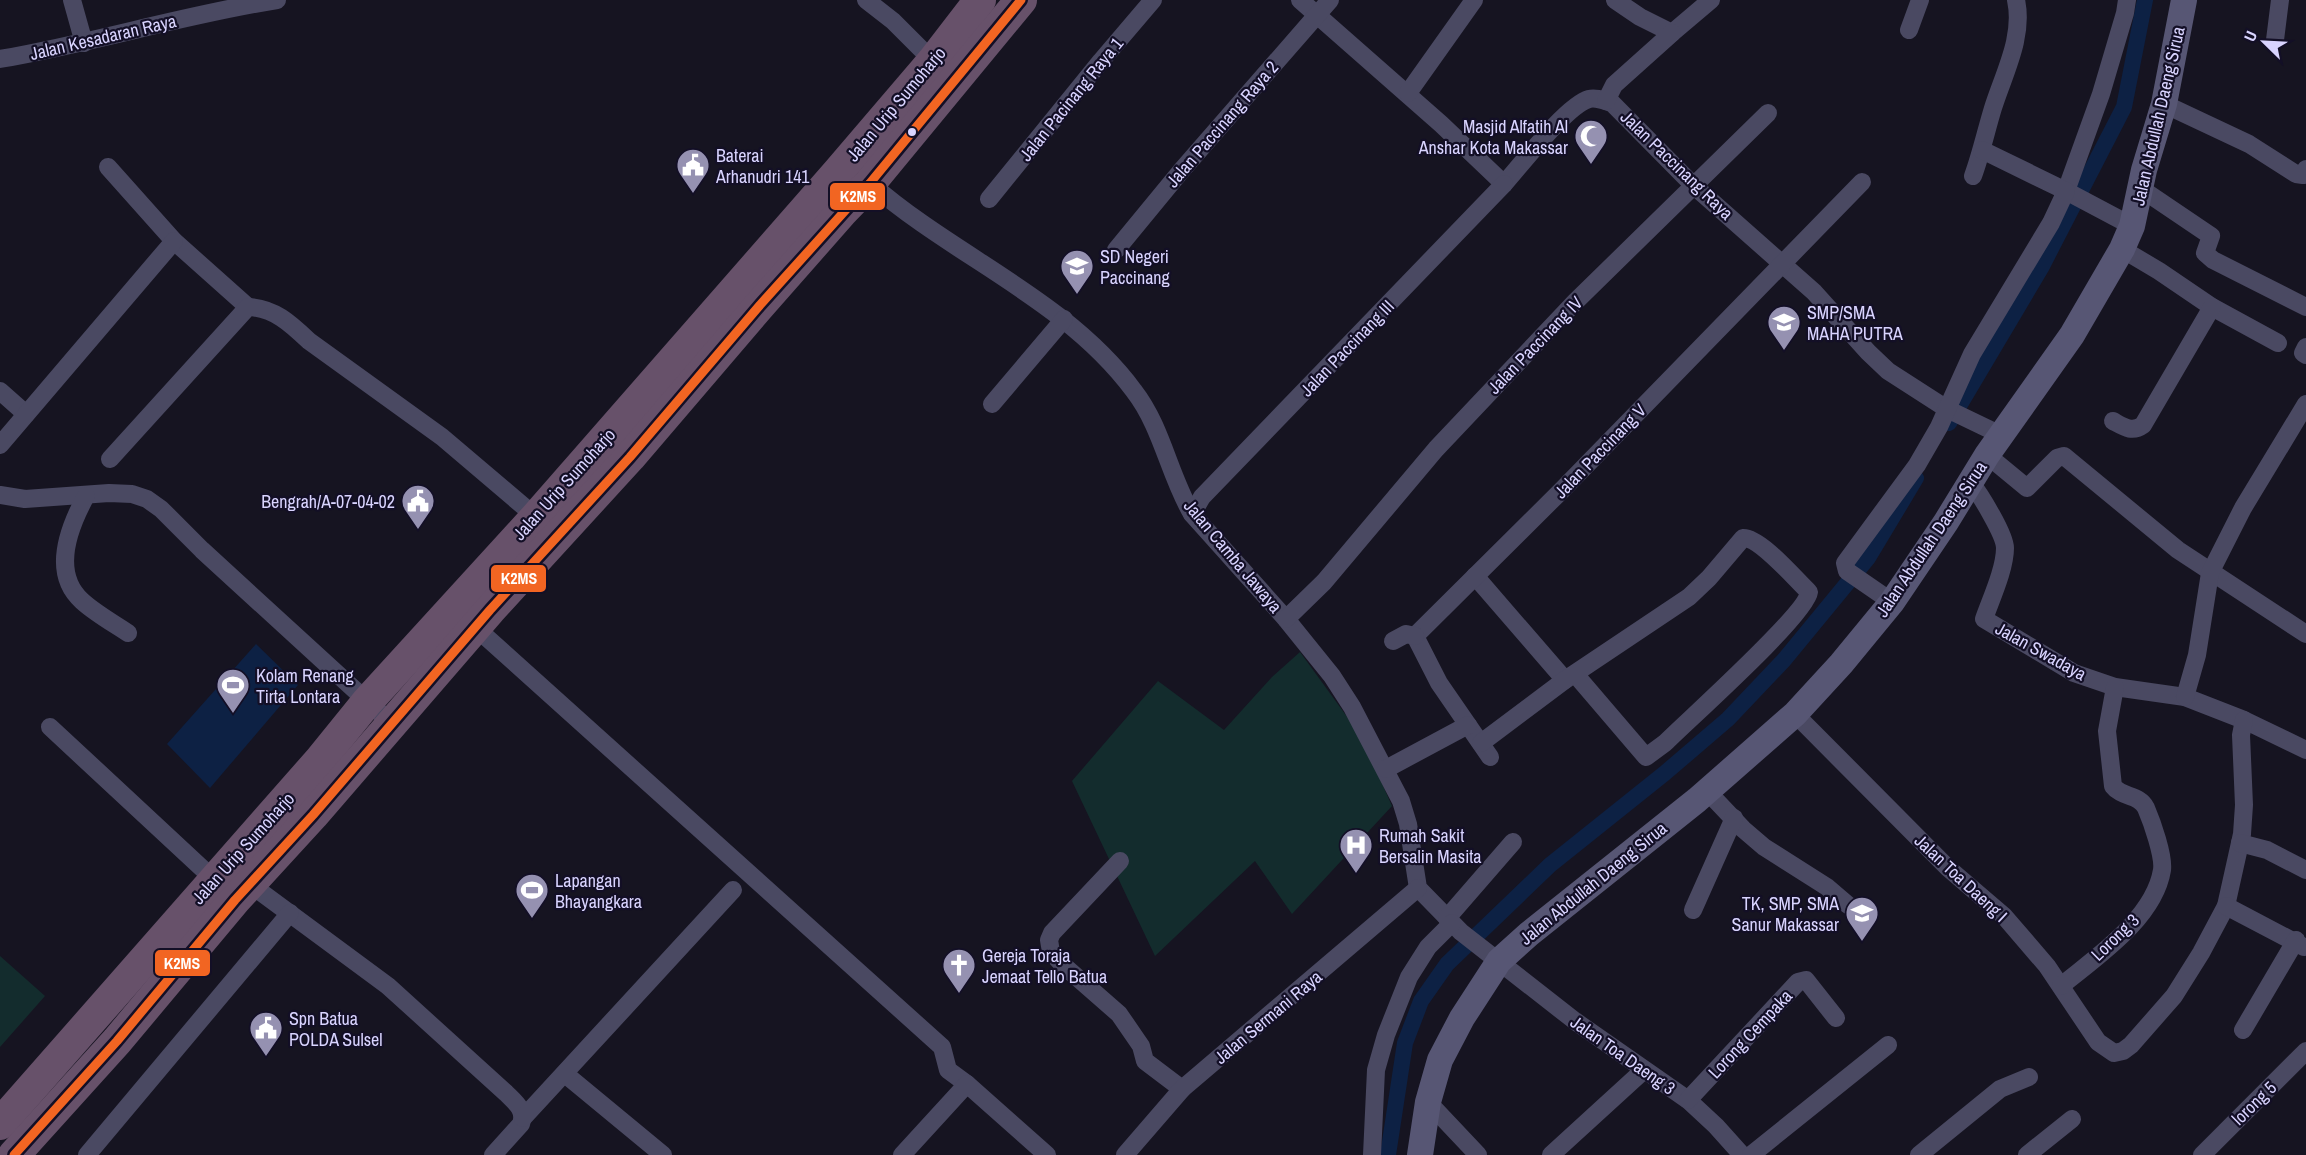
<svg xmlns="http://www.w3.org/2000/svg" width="2306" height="1155" font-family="'Archivo Narrow',sans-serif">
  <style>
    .green { fill: #132c2d }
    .water { fill: #0d2144 }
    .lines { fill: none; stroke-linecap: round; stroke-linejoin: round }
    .canal { stroke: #0d2144; stroke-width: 16 }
    .street { stroke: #4a4962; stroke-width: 18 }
    .secondary { stroke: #575674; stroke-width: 26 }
    .highway { stroke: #67516a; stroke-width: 32 }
    .bus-1-casing { stroke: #130f26; stroke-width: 14 }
    .bus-1 { stroke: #f26522; stroke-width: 9 }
    .bus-dot { fill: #d9d4ff; stroke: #130f26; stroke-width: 2 }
    .labels { text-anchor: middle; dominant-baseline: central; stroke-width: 4.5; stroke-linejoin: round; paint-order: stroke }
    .street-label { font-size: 18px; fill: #d9d4ff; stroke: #130f26 }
    .poi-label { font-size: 18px; fill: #d9d4ff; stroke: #130f26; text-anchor: start }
    .line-badge { stroke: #130f26; stroke-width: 2 }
    .badge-label { font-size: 16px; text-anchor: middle; font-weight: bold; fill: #fff }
  </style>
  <rect width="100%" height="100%" fill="#161421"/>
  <g class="green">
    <polygon points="1300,652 1361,736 1392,806 1292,914 1255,861 1155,956 1072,781 1158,681 1224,730 1272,677"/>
    <polygon points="0,956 45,996 0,1047"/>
  </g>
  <polygon class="water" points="256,644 298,685 210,788 167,744"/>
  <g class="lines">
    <g class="canal">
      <polyline points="1949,423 2041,268 2124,107 2145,0"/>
      <polyline points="1388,1155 1405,1043 1421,1001 1447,964 1550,865 1665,773 1728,719 1784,660 1868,558 1916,478"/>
    </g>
    <g class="street">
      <polyline points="72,0 84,43"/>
      <polyline points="866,0 893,21 933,61"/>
      <path d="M1300,0L1441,124L1504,184C1521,165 1567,105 1589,99C1596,97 1605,101 1612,103L1693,185L1814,292L1868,352L1888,371L1947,409L2001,435"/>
      <polyline points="1615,0 1640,17 1672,33 1711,0"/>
      <polyline points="2127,0 2125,13 2101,94 2066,191 2132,226"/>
      <polyline points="1909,30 1920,0"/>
      <polyline points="2275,40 2280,0"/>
      <path d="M0,59C93,43 183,15 277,0"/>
      <polyline points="1408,93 1474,0"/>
      <polyline points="1606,101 1614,85 1672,33"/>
      <polyline points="2164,104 2249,144 2296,174 2303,175 2306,169"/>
      <polyline points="108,167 174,241 248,307"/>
      <path d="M1973,176C1981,154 1986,131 1993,108C2004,73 2024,37 2016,0"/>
      <path d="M870,183C954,257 1066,299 1134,391C1162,427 1169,475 1192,514L1286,619L1332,676L1352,707L1401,801L1408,824L1418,888L1461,932L1575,1021L1688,1100L1716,1126L1742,1155"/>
      <polyline points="2140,188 2211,236 2205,253 2213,260 2306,307"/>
      <polyline points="989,199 1101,61 1153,0"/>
      <polyline points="2122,249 2159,271 2212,307 2278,343"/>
      <polyline points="1116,250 1181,171 1330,0"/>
      <polyline points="2306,347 2303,353 2306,355"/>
      <polyline points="0,391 26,414"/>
      <polyline points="992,404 1064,319"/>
      <path d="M2113,421C2124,427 2132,433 2143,425L2212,307"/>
      <polyline points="0,445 174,241"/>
      <polyline points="1987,455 2027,488 2057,458 2064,456 2178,550 2306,634"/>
      <path d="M110,459L248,307C274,308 290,323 309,341L442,437L542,522"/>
      <path d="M1971,483C1980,494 2005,535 2005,548C2005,569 1991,599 1984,619L2074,673L2115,687L2185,697L2244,720L2306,750"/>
      <polyline points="0,495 25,499 109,493 132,494 147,499 161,509 202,550 391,723"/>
      <path d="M86,496C69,527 51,573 82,601C95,613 113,623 128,633"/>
      <polyline points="1192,514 1202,497 1504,184"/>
      <polyline points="1475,576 1565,680"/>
      <polyline points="1892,602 1847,571 1845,563 1917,465 1939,427 1972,354 2051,223 2066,191 1982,150"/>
      <polyline points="1286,619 1324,582 1436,449 1575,302 1768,113"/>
      <polyline points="475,627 942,1047 948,1070 967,1084"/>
      <polyline points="1415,636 1562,490 1862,182"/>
      <polyline points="1415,636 1439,683 1490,757"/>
      <polyline points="1393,641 1406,634 1415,636"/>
      <polyline points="2185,697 2197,655 2210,573 2243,508 2306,404"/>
      <polyline points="1795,714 1948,868 2004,916 2047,966 2098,1042 2114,1053 2123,1051 2131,1045 2174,996 2201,953 2226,906 2242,834 2244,805 2241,735 2244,720"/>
      <polyline points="50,727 220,885"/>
      <path d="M1481,743L1565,680L1689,597L1709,578L1743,538C1760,537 1796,580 1809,592C1807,614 1688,720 1665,743L1646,757L1575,674"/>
      <polyline points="1386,769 1468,725"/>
      <polyline points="1707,791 1743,829 1764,847 1827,887 1848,905"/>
      <polyline points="2240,843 2267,850 2306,870"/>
      <polyline points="1120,861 1052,933 1049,940 1051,952 1063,965 1119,1014 1141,1046 1145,1061 1182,1089"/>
      <path d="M250,884L388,986L506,1093C515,1102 526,1110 521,1124L493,1155"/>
      <polyline points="2226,906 2304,947"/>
      <polyline points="1693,910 1734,818"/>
      <polyline points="1447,918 1513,842"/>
      <path d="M2061,986C2096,957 2154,919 2162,870C2164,856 2152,822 2146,808C2139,794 2122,798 2113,786L2107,731L2115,687"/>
      <polyline points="2243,1030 2296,940"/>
      <polyline points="565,1074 663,1155"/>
      <polyline points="1688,1100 1798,982 1806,980 1836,1018"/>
      <polyline points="1428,1102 1478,1155"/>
      <polyline points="523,1118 733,890"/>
      <polyline points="87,1155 290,913"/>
      <polyline points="902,1155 967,1084 1047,1155"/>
      <polyline points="1125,1155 1182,1089 1418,888"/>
      <polyline points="1372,1155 1376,1070 1386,1035 1409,977 1428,947 1452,923"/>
      <polyline points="1551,1155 1644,1070"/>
      <polyline points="1751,1155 1888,1045"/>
      <polyline points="1919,1155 2000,1089 2029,1077"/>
      <polyline points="2027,1155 2072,1119"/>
      <polyline points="2202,1155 2306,1051"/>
    </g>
    <polyline class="secondary" points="1420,1155 1428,1102 1440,1060 1462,1018 1499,961 1529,934 1697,800 1795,714 1841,664 1892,602 1946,522 1987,455 2072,335 2122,249 2132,226 2144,170 2164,104 2184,0"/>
    <g class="highway">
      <polyline points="0,1124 320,760 367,702 536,517 838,172 933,61 980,0"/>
      <polyline points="14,1155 117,1041 235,900 313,815 490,610 630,457 760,305 842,212 870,183 1021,0"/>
    </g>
    <defs>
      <polyline id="bus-1" points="14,1155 117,1041 235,900 313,815 490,610 630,457 760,305 870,183 1021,0"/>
    </defs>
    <use href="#bus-1" class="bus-1-casing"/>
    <use href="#bus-1" class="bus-1"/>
  </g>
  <defs>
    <symbol id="mosque-pin" viewBox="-11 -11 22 30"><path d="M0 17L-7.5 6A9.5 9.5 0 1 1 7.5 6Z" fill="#9591b1" stroke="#130f26"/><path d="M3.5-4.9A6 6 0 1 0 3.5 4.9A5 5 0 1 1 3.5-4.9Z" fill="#fff"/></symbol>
    <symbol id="civic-pin" viewBox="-11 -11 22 30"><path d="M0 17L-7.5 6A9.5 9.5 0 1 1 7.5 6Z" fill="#9591b1" stroke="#130f26"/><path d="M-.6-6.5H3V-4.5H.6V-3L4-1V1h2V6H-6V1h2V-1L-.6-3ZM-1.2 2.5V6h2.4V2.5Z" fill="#fff"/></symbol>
    <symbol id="school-pin" viewBox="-11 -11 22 30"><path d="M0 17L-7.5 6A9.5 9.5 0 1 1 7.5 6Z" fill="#9591b1" stroke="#130f26"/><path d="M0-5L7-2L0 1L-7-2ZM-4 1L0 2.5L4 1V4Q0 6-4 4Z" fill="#fff"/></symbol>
    <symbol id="stadium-pin" viewBox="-11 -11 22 30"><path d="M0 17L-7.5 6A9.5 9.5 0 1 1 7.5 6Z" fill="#9591b1" stroke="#130f26"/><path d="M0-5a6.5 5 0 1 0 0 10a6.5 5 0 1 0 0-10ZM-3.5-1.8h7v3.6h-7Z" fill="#fff"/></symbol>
    <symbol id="hospital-pin" viewBox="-11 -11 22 30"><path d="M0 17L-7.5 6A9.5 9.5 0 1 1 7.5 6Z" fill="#9591b1" stroke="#130f26"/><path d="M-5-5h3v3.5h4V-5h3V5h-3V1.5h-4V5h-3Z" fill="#fff"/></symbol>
    <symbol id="church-pin" viewBox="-11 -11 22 30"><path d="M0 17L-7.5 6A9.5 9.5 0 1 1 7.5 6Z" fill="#9591b1" stroke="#130f26"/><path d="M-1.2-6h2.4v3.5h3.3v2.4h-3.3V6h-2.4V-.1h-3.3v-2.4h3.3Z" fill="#fff"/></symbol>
  </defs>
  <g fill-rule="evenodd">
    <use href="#mosque-pin" x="1572" y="117" width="38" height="52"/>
    <use href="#civic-pin" x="674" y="146" width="38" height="52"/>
    <use href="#school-pin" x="1058" y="247" width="38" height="52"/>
    <use href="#school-pin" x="1765" y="303" width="38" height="52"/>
    <use href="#civic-pin" x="399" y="482" width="38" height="52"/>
    <use href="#stadium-pin" x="214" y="666" width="38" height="52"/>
    <use href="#hospital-pin" x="1337" y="826" width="38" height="52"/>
    <use href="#stadium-pin" x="513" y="871" width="38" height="52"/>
    <use href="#school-pin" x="1843" y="894" width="38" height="52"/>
    <use href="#church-pin" x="940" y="946" width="38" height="52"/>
    <use href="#civic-pin" x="247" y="1009" width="38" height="52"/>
  </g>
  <circle class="bus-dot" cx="912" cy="132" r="5"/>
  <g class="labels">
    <g class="street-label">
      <text transform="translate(103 37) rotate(-13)">Jalan Kesadaran Raya</text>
      <text transform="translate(1071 99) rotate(-51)">Jalan Pacinang Raya 1</text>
      <text transform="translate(896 104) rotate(-50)">Jalan Urip Sumoharjo</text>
      <text transform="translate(2158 116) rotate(-77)">Jalan Abdullah Daeng Sirua</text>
      <text transform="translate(1222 124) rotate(-49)">Jalan Paccinang Raya 2</text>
      <text transform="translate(1677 165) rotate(44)">Jalan Paccinang Raya</text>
      <text transform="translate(1535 345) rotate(-46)">Jalan Paccinang IV</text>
      <text transform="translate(1347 348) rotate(-46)">Jalan Paccinang III</text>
      <text transform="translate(1600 451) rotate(-46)">Jalan Paccinang V</text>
      <text transform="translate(564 484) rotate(-48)">Jalan Urip Sumoharjo</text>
      <text transform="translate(1931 539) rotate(-56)">Jalan Abdullah Daeng Sirua</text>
      <text transform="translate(1233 556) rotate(50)">Jalan Camba Jawaya</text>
      <text transform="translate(2041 651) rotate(29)">Jalan Swadaya</text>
      <text transform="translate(243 848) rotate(-48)">Jalan Urip Sumoharjo</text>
      <text transform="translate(1961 878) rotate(43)">Jalan Toa Daeng I</text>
      <text transform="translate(1593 883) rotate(-39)">Jalan Abdullah Daeng Sirua</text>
      <text transform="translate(2115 937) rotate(-44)">Lorong 3</text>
      <text transform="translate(1268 1017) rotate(-40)">Jalan Sermani Raya</text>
      <text transform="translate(1750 1034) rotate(-47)">Lorong Cempaka</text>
      <text transform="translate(1623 1055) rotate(35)">Jalan Toa Daeng 3</text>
      <text transform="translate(2254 1103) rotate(-44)">lorong 5</text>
    </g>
    <g class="poi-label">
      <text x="1568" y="126" text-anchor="end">Masjid Alfatih Al<tspan x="1568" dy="21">Anshar Kota Makassar</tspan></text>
      <text x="716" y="155">Baterai<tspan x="716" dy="21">Arhanudri 141</tspan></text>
      <text x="1100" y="256">SD Negeri<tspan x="1100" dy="21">Paccinang</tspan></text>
      <text x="1807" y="312">SMP/SMA<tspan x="1807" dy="21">MAHA PUTRA</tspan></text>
      <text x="395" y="501" text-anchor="end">Bengrah/A-07-04-02</text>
      <text x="256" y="675">Kolam Renang<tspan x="256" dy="21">Tirta Lontara</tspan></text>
      <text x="1379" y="835">Rumah Sakit<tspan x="1379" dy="21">Bersalin Masita</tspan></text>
      <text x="555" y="880">Lapangan<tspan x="555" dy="21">Bhayangkara</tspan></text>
      <text x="1839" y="903" text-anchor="end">TK, SMP, SMA<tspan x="1839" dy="21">Sanur Makassar</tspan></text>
      <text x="982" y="955">Gereja Toraja<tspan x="982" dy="21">Jemaat Tello Batua</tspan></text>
      <text x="289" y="1018">Spn Batua<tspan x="289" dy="21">POLDA Sulsel</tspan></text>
    </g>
  </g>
  <g class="line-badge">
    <rect x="829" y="182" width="57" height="29" rx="6" fill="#f26522"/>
    <rect x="490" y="564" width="57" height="29" rx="6" fill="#f26522"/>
    <rect x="154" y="949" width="57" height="28" rx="6" fill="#f26522"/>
  </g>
  <g class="badge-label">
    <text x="858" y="202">K2MS</text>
    <text x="519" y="584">K2MS</text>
    <text x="182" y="969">K2MS</text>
  </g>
  <g transform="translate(2264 42) rotate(294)" stroke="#130f26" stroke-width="4.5" paint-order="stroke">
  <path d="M0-4.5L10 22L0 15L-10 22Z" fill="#d9d4ff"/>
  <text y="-9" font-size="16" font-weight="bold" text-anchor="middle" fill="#d9d4ff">U</text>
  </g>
</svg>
